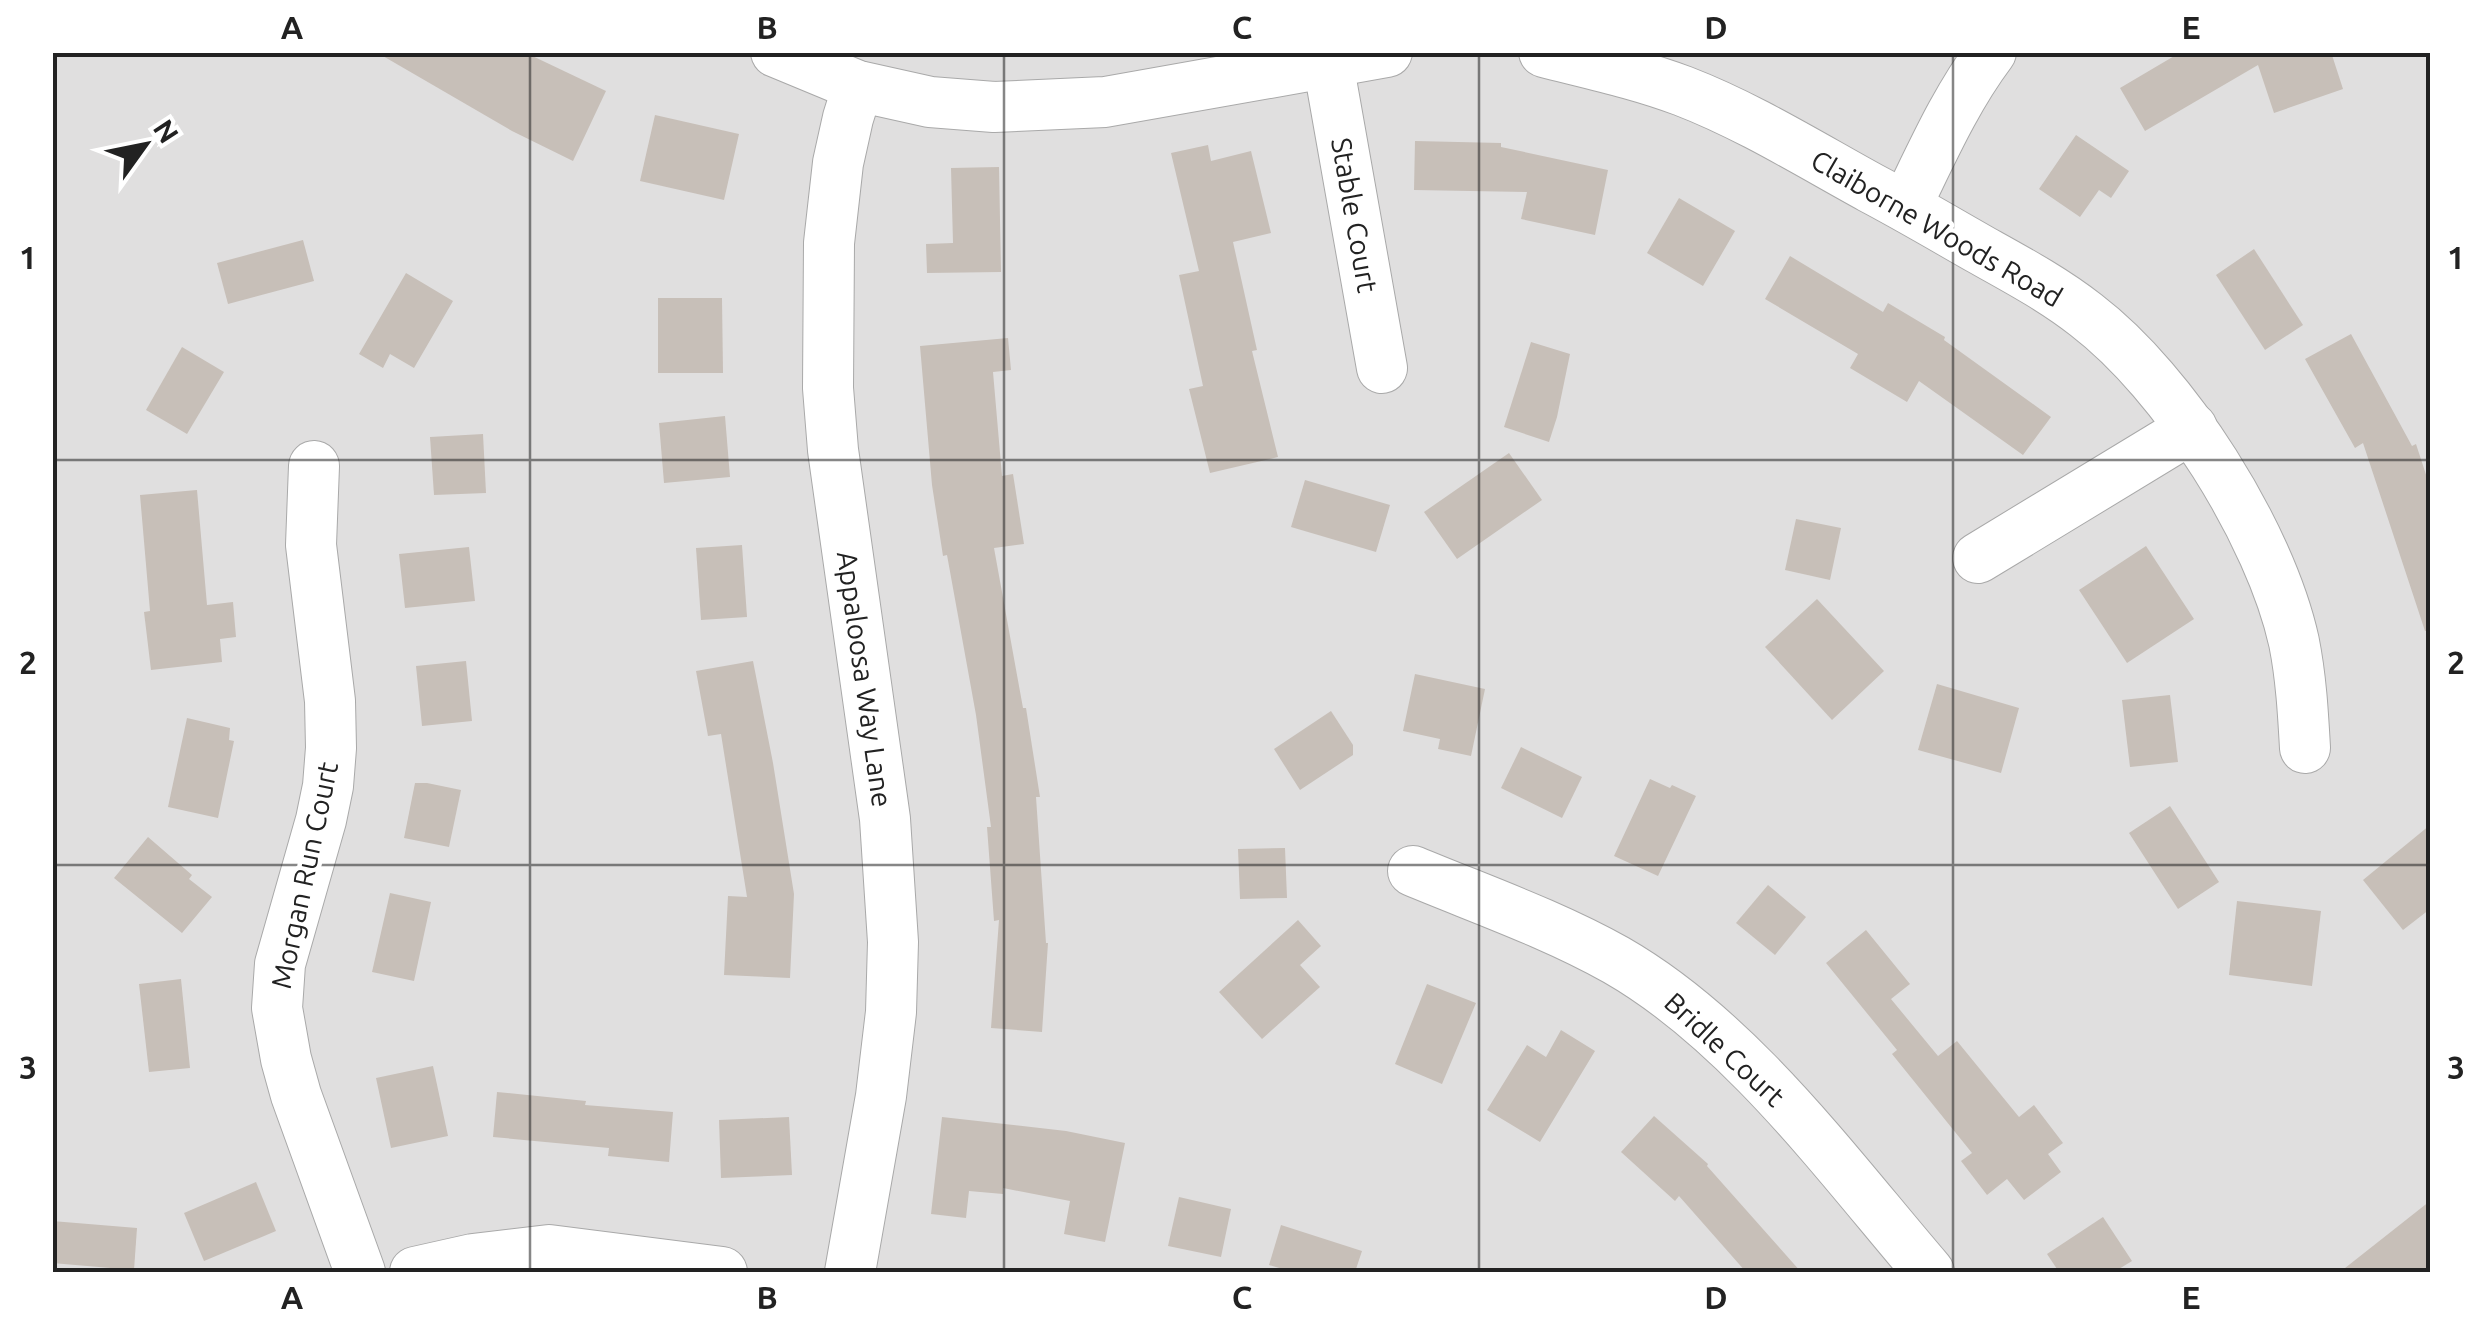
<svg xmlns="http://www.w3.org/2000/svg" width="2483" height="1325" font-family="Ubuntu,sans-serif">
  <style>
    .residential { fill: #e0dfdf }
    .building { fill: #c7bfb8 }
    .lines { fill: none; stroke-linecap: round; stroke-linejoin: round }
    .minor-casing { stroke: #a9a9a9; stroke-width: 52 }
    .minor { stroke: #fff; stroke-width: 50 }
    .grid { fill: none; stroke: #222; stroke-width: 2.5; stroke-opacity: 0.55 }
    .labels { text-anchor: middle; dominant-baseline: central; stroke-width: 9; stroke-linejoin: round; paint-order: stroke }
    .street-label { font-size: 28px; fill: #222; stroke: #fff }
    .neatline { fill: none; stroke: #222; stroke-width: 4 }
    .grid-label { font-size: 32px; text-anchor: middle; font-weight: bold; fill: #222 }
  </style>
  <rect width="100%" height="100%" fill="#f2efe9"/>
  <polygon class="residential" points="52,53 2424,53 2430,70 2430,1272 53,1272"/>
  <g class="building">
    <polygon points="376,52 524,52 606,91 573,161 512,131"/>
    <polygon points="2181,52 2331,52 2343,89 2274,113 2258,65 2145,131 2120,88"/>
    <polygon points="655,115 739,134 724,200 640,181"/>
    <polygon points="2076,135 2129,171 2111,198 2099,190 2080,217 2039,189"/>
    <polygon points="1415,141 1501,143 1501,147 1608,170 1595,235 1521,219 1527,192 1414,190"/>
    <polygon points="1208,145 1211,161 1251,151 1271,233 1233,242 1257,350 1252,351 1278,457 1210,473 1189,389 1203,386 1179,275 1199,271 1171,153"/>
    <polygon points="999,167 1001,272 927,273 926,244 953,243 951,168"/>
    <polygon points="1679,198 1735,231 1703,286 1647,253"/>
    <polygon points="303,240 314,281 228,304 217,263"/>
    <polygon points="2254,249 2303,325 2265,350 2216,275"/>
    <polygon points="1790,256 1883,312 1888,303 1945,337 1944,340 2051,417 2023,455 1919,381 1907,402 1850,368 1858,354 1765,299"/>
    <polygon points="406,273 453,301 414,368 390,354 383,368 359,354"/>
    <polygon points="658,298 722,298 723,373 658,373"/>
    <polygon points="2351,334 2412,446 2416,444 2430,487 2430,630 2425,631 2363,443 2355,448 2305,359"/>
    <polygon points="1008,338 1011,370 993,372 1002,476 1013,474 1024,544 994,548 1023,708 1026,708 1040,797 1036,797 1046,943 1048,943 1042,1032 991,1028 999,920 994,921 987,827 991,827 976,715 947,555 943,556 932,485 920,346"/>
    <polygon points="1531,342 1570,354 1557,417 1549,442 1504,427"/>
    <polygon points="182,347 224,372 187,434 146,410"/>
    <polygon points="725,416 730,477 664,483 659,423"/>
    <polygon points="483,434 486,493 434,495 430,437"/>
    <polygon points="1509,453 1542,500 1457,559 1424,512"/>
    <polygon points="1305,480 1390,505 1376,552 1291,527"/>
    <polygon points="197,490 207,605 233,602 236,637 220,639 222,662 151,670 144,612 150,611 140,495"/>
    <polygon points="1796,519 1841,528 1830,580 1785,570"/>
    <polygon points="742,545 747,617 701,620 696,548"/>
    <polygon points="2146,546 2194,619 2127,663 2079,590"/>
    <polygon points="469,547 475,601 405,608 399,554"/>
    <polygon points="1817,599 1884,671 1832,720 1765,647"/>
    <polygon points="466,661 472,721 422,726 416,666"/>
    <polygon points="753,661 773,763 794,894 790,978 724,975 728,896 747,897 721,734 708,736 696,671"/>
    <polygon points="1415,674 1485,689 1471,756 1438,749 1440,739 1403,731"/>
    <polygon points="1937,684 2019,708 2001,773 1918,750"/>
    <polygon points="2170,695 2178,762 2130,767 2122,700"/>
    <polygon points="1331,711 1353,745 1353,755 1300,790 1274,749"/>
    <polygon points="187,718 230,728 229,740 234,741 218,818 168,807"/>
    <polygon points="1521,747 1582,777 1562,818 1501,788"/>
    <polygon points="1650,779 1670,788 1672,785 1696,796 1658,876 1614,856"/>
    <polygon points="415,783 427,783 461,790 449,847 404,838"/>
    <polygon points="2170,806 2219,882 2178,909 2129,833"/>
    <polygon points="2430,825 2430,909 2403,930 2363,880"/>
    <polygon points="148,837 192,875 189,879 212,897 182,933 114,878"/>
    <polygon points="1285,848 1287,898 1240,899 1238,849"/>
    <polygon points="1768,885 1806,917 1775,955 1736,923"/>
    <polygon points="390,893 431,902 414,981 372,972"/>
    <polygon points="2237,901 2321,911 2312,986 2229,975"/>
    <polygon points="1298,920 1321,946 1300,965 1320,987 1262,1039 1219,992"/>
    <polygon points="1866,930 1910,984 1891,999 1938,1056 1957,1041 2019,1117 2034,1105 2063,1143 2048,1154 2061,1172 2024,1200 2007,1179 1987,1195 1961,1161 1972,1153 1892,1054 1897,1050 1826,963"/>
    <polygon points="181,979 190,1068 149,1072 139,984"/>
    <polygon points="1427,984 1476,1003 1442,1084 1395,1064"/>
    <polygon points="1561,1030 1595,1051 1540,1142 1487,1110 1527,1045 1546,1057"/>
    <polygon points="433,1066 448,1136 391,1148 376,1078"/>
    <polygon points="497,1092 586,1101 585,1105 673,1112 669,1162 608,1156 609,1148 493,1137"/>
    <polygon points="1654,1116 1708,1164 1707,1166 1801,1272 1746,1272 1679,1196 1675,1201 1621,1152"/>
    <polygon points="789,1117 792,1175 721,1178 719,1120"/>
    <polygon points="942,1117 1066,1131 1125,1143 1105,1242 1064,1234 1070,1201 1003,1188 1003,1194 969,1191 966,1218 931,1214"/>
    <polygon points="256,1182 276,1231 204,1261 184,1213"/>
    <polygon points="1179,1197 1231,1209 1221,1257 1168,1246"/>
    <polygon points="2430,1201 2430,1272 2340,1272"/>
    <polygon points="2103,1217 2132,1261 2114,1272 2059,1272 2047,1254"/>
    <polygon points="52,1221 137,1228 134,1270 52,1263"/>
    <polygon points="1281,1225 1362,1251 1355,1272 1293,1272 1269,1265"/>
  </g>
  <g class="lines">
    <defs>
      <g id="minor">
        <polyline points="776,52 858,86 930,102 994,107 1105,102 1387,52"/>
        <path d="M1544,52C1591,64 1638,74 1683,91C1748,116 1809,154 1871,188C1909,208 1946,230 1983,251C2019,271 2054,290 2086,315C2175,383 2270,533 2294,642C2301,677 2303,712 2305,748"/>
        <polyline points="1328,63 1382,368"/>
        <path d="M1906,206C1932,153 1955,100 1991,52"/>
        <polyline points="314,466 311,545 330,701 331,748 328,786 321,820 280,964 277,1008 286,1059 296,1095 360,1272"/>
        <polyline points="1978,558 2192,428"/>
        <path d="M1413,871C1480,899 1552,924 1616,960C1740,1031 1837,1165 1929,1272"/>
        <polyline points="415,1272 473,1259 549,1250 722,1272"/>
        <polyline points="850,1272 881,1096 891,1012 893,942 885,819 833,450 828,388 829,243 838,163 848,118 858,86"/>
      </g>
    </defs>
    <use href="#minor" class="minor-casing"/>
    <use href="#minor" class="minor"/>
  </g>
  <path class="grid" d="M530,52V1272M1004,52V1272M1479,52V1272M1953,52V1272M52,460H2430M52,865H2430"/>
  <g class="labels">
    <g class="street-label">
      <text transform="translate(1355 215) rotate(80)">Stable Court</text>
      <text transform="translate(1937 228) rotate(30)">Claiborne Woods Road</text>
      <text transform="translate(865 679) rotate(82)">Appaloosa Way Lane</text>
      <text transform="translate(304 875) rotate(-78)">Morgan Run Court</text>
      <text transform="translate(1725 1049) rotate(43)">Bridle Court</text>
    </g>
  </g>
  <rect width="2483" height="1325" fill="none" stroke="#ffffff" stroke-width="110"/>
  <g transform="translate(145 145) rotate(57)" stroke="#ffffff" stroke-width="8" paint-order="stroke">
  <path d="M0-8L18 38L0 25L-18 38Z" fill="#222222"/>
  <text y="-15" font-size="28" font-weight="bold" text-anchor="middle" fill="#222222">N</text>
  </g>
  <rect x="55" y="55" width="2373" height="1215" class="neatline"/>
  <g class="grid-label">
    <text x="292" y="39">A</text>
    <text x="767" y="39">B</text>
    <text x="1242" y="39">C</text>
    <text x="1716" y="39">D</text>
    <text x="2191" y="39">E</text>
    <text x="28" y="269">1</text>
    <text x="2456" y="269">1</text>
    <text x="28" y="674">2</text>
    <text x="2456" y="674">2</text>
    <text x="28" y="1079">3</text>
    <text x="2456" y="1079">3</text>
    <text x="292" y="1309">A</text>
    <text x="767" y="1309">B</text>
    <text x="1242" y="1309">C</text>
    <text x="1716" y="1309">D</text>
    <text x="2191" y="1309">E</text>
  </g>
</svg>
